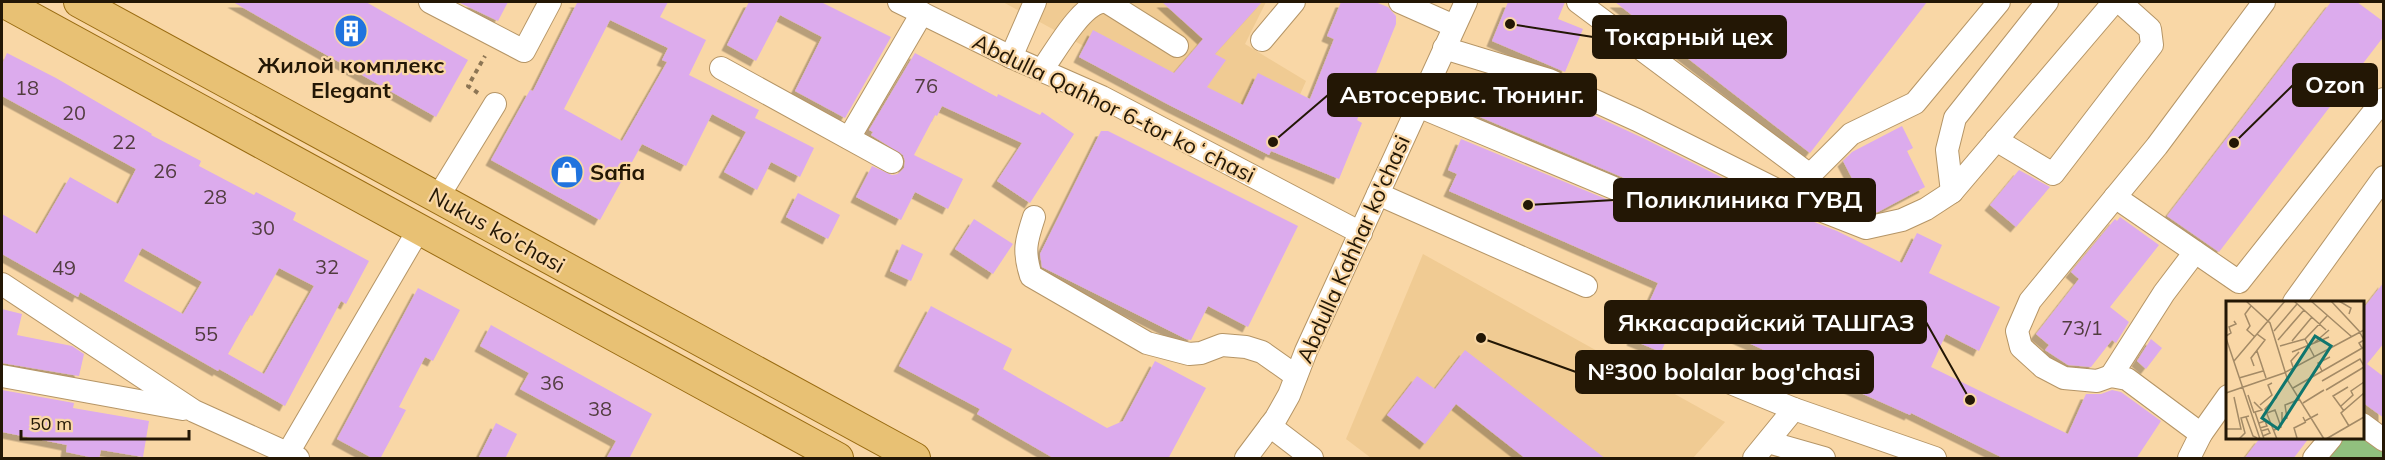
<svg xmlns="http://www.w3.org/2000/svg" width="2385" height="460" font-family="Mulish,sans-serif">
  <style>
    .built { fill: #f0cb93 }
    .green { fill: #91c07e }
    .building { fill: #dcabed; fill-rule: evenodd; filter: url(#shadow) }
    .lines { fill: none; stroke-linecap: round; stroke-linejoin: round }
    .minor-casing { stroke: #b59566; stroke-width: 24 }
    .major-casing { stroke: #996b11; stroke-width: 32 }
    .path { stroke: #8c7554; stroke-width: 4; stroke-dasharray: 4.5 4.5; stroke-linecap: butt }
    .minor { stroke: #fff; stroke-width: 22 }
    .major { stroke: #e8c174; stroke-width: 30 }
    .labels { text-anchor: middle; dominant-baseline: central; stroke-width: 4.5; stroke-linejoin: round; paint-order: stroke }
    .number-label { font-size: 20px; fill: #513c3f }
    .poi-label { font-size: 22px; font-weight: bold; fill: #231705; stroke: #f9d7a6 }
    .street-label { font-size: 22px; fill: #231705; stroke: #f9d7a6 }
    .inset-road { fill: none; stroke: #a38a66; stroke-width: 1.5 }
    .view { fill: #0f766e; fill-opacity: 0.15; stroke: #0f766e; stroke-width: 3 }
    .inset-edge { fill: none; stroke: #231705; stroke-width: 3 }
    .leader { fill: none; stroke: #231705; stroke-width: 2 }
    .callout-dot { fill: #231705; stroke: #f9d7a6; stroke-width: 2 }
    .callout { fill: #231705; stroke: #231705; stroke-width: 2 }
    .callout-label { font-size: 24px; text-anchor: middle; font-weight: bold; fill: #fff }
  </style>
  <defs>
    <filter id="shadow"><feDropShadow dx="-5.5" dy="5.5" stdDeviation="0" flood-color="#0004"/></filter>
  </defs>
  <rect width="100%" height="100%" fill="#f9d7a6"/>
  <g class="built">
    <polygon points="1003,2 1266,2 1245,44 1306,81 1275,151"/>
    <polygon points="1423,254 1725,422 1693,458 1371,458 1346,439"/>
  </g>
  <polygon class="green" points="2344,438 2362,438 2383,449 2383,458 2326,458"/>
  <g class="building">
    <polygon points="233,2 366,2 468,60 436,117"/>
    <polygon points="458,2 508,2 498,21"/>
    <path d="M574,2H668L660,17L706,40L689,75L759,110L755,118L814,148L800,177L771,162L757,190L724,172L746,132L712,114L686,166L642,144L600,220L491,160L530,90L533,91L577,3ZM610,20L668,48L662,60L667,62L622,141L564,109Z"/>
    <polygon points="749,2 821,2 891,37 845,118 795,91 822,37 780,15 756,61 727,45"/>
    <polygon points="1162,2 1262,2 1215,54 1226,60 1207,87 1243,105 1258,73 1310,99 1334,39 1327,36 1341,2 1375,2 1388,7 1396,16 1396,24 1357,120 1362,123 1339,179 1271,151 1269,155 1171,106 1079,57 1093,30 1174,73 1203,39"/>
    <polygon points="1508,2 1565,2 1558,19 1583,29 1565,72 1492,41"/>
    <polygon points="1615,2 1927,2 1810,153"/>
    <polygon points="2331,2 2357,2 2384,22 2384,36 2219,252 2167,216"/>
    <path d="M7,53L56,78L152,134L151,135L201,161L199,166L254,195L256,192L296,213L293,220L369,261L346,304L341,301L285,406L219,369L218,371L80,292L78,297L2,254V214L37,234L70,177L118,204L136,169L2,96V64ZM142,248L202,282L183,314L124,281ZM279,268L314,286L264,374L228,354L250,315L252,316Z"/>
    <polygon points="915,53 997,97 998,94 1040,115 1042,112 1074,134 1030,203 997,181 1022,143 942,106 937,116 935,115 914,155 963,179 948,209 915,192 901,220 856,197 872,166 892,175 898,174 904,168 905,161 903,155 871,135 873,132 869,130"/>
    <polygon points="1490,80 1550,95 1643,138 1799,216 1837,231 1902,263 1917,233 1942,245 1929,273 2000,307 1979,351 1946,334 1931,367 2068,434 2086,394 2101,394 2112,390 2121,392 2161,421 2136,459 2005,459 1911,413 1910,415 1679,312 1661,352 1632,340 1658,283 1449,191 1457,174 1448,170 1461,139 1659,221 1666,222 1673,219 1677,214 1675,201 1669,197 1473,114"/>
    <polygon points="1902,126 1913,148 1907,151 1925,187 1878,212 1870,213 1843,161 1852,152"/>
    <polygon points="1101,131 1108,131 1298,226 1248,327 1208,306 1191,340 1186,339 1042,267 1040,254"/>
    <polygon points="2019,170 2050,187 2016,227 1990,205"/>
    <polygon points="798,193 840,215 828,239 786,217"/>
    <polygon points="2120,217 2159,245 2110,307 2129,322 2116,343 2112,340 2091,367 2068,365 2045,350 2049,345 2036,334 2079,279 2071,272 2115,219 2117,221"/>
    <polygon points="974,219 1013,244 993,274 955,249"/>
    <polygon points="902,244 923,254 911,281 890,271"/>
    <polygon points="2384,282 2384,343 2367,364 2384,377 2384,418 2362,402 2362,310"/>
    <polygon points="418,288 460,310 433,361 425,357 399,407 406,410 380,459 374,459 337,439"/>
    <polygon points="931,306 1012,349 1003,369 1107,428 1123,421 1155,361 1206,388 1168,459 1055,459 977,414 980,409 899,366"/>
    <polygon points="2,309 22,314 17,335 72,346 84,354 79,376 2,363"/>
    <polygon points="491,325 652,414 629,459 606,459 616,441 520,389 529,373 480,346"/>
    <polygon points="2151,339 2162,348 2146,369 2137,361"/>
    <polygon points="1465,350 1606,459 1526,459 1456,404 1425,444 1387,415 1417,376 1435,389"/>
    <polygon points="2,390 74,403 73,408 149,421 143,457 101,450 99,459 66,452 67,445 2,432"/>
    <polygon points="496,423 517,434 505,459 478,459"/>
    <polygon points="2260,438 2309,438 2293,459 2244,459"/>
  </g>
  <g class="lines">
    <defs>
      <g id="minor">
        <polyline points="430,2 524,51 550,2"/>
        <polyline points="899,2 1011,57 1102,97 1361,233"/>
        <polyline points="1107,2 1177,46"/>
        <polyline points="1400,2 1454,26"/>
        <polyline points="1578,2 1810,175 1851,134 1915,103 1999,2"/>
        <polyline points="1262,40 1294,2"/>
        <polyline points="1444,48 1549,80 1637,120 1805,204 1810,175"/>
        <polyline points="1011,57 1035,2"/>
        <polyline points="721,68 892,162"/>
        <path d="M1042,70C1055,52 1080,6 1102,2"/>
        <polyline points="1418,106 1664,209"/>
        <polyline points="849,138 922,13"/>
        <polyline points="1996,140 2053,174 2152,45 2150,29 2120,2"/>
        <polyline points="1952,192 1947,150 1955,118 2047,2"/>
        <polyline points="1378,194 1586,286"/>
        <polyline points="438,197 495,104"/>
        <polyline points="2115,197 2239,282 2384,99"/>
        <polyline points="1805,204 1866,228 1902,220 1926,209 1952,192 2114,2"/>
        <path d="M1034,217C1026,241 1023,251 1031,276L1147,343L1189,354L1201,353L1222,345L1246,347L1262,352L1296,376"/>
        <polyline points="2,284 194,411 298,458"/>
        <polyline points="2294,302 2384,177"/>
        <polyline points="1704,372 1794,409 1935,458"/>
        <polyline points="2,376 183,409"/>
        <polyline points="2111,376 2164,293 2195,252"/>
        <polyline points="2362,424 2384,440"/>
        <polyline points="1270,426 1312,458"/>
        <polyline points="2201,434 2127,379 2111,376 2097,381 2064,378 2043,367 2021,347 2017,331 2030,301 2157,146 2264,2"/>
        <polyline points="1768,442 1824,458"/>
        <polyline points="285,458 419,229"/>
        <polyline points="1246,458 1276,418 1289,395 1306,351 1466,2"/>
        <polyline points="1754,458 1794,409"/>
        <polyline points="2189,458 2201,434 2228,396"/>
        <polyline points="2314,458 2331,438"/>
      </g>
      <g id="major">
        <polyline points="3,2 838,458"/>
        <polyline points="79,2 915,458"/>
      </g>
    </defs>
    <use href="#minor" class="minor-casing"/>
    <use href="#major" class="major-casing"/>
    <polyline class="path" points="478,93 468,86 485,56"/>
    <use href="#minor" class="minor"/>
    <use href="#major" class="major"/>
  </g>
  <defs>
    <symbol id="building-disc" viewBox="-11 -11 22 22"><circle r="9.5" fill="#2073de" stroke="#f9d7a6"/><path d="M-4-6H4V6H1V3H-1V6H-4ZM-2.5-4.3h1.7v1.8h-1.7ZM.8-4.3h1.7v1.8H.8ZM-2.5-1h1.7V.8h-1.7ZM.8-1h1.7V.8H.8Z" fill="#fff"/></symbol>
    <symbol id="shop-disc" viewBox="-11 -11 22 22"><circle r="9.5" fill="#2073de" stroke="#f9d7a6"/><path d="M-5-2.5h2.3a2.7 3.5 0 0 1 5.4 0H5L5.5 6h-11ZM-1.5-2.5h3a1.5 2.3 0 0 0-3 0Z" fill="#fff"/></symbol>
  </defs>
  <g fill-rule="evenodd">
    <use href="#building-disc" x="332" y="12" width="38" height="38"/>
    <use href="#shop-disc" x="548" y="153" width="38" height="38"/>
  </g>
  <g class="labels">
    <g class="number-label">
      <text x="926" y="85">76</text>
      <text x="27" y="87">18</text>
      <text x="74" y="112">20</text>
      <text x="124" y="141">22</text>
      <text x="165" y="170">26</text>
      <text x="215" y="196">28</text>
      <text x="263" y="227">30</text>
      <text x="327" y="266">32</text>
      <text x="64" y="267">49</text>
      <text x="2082" y="327">73/1</text>
      <text x="206" y="333">55</text>
      <text x="552" y="382">36</text>
      <text x="600" y="408">38</text>
    </g>
    <g class="poi-label">
      <text x="351" y="65">Жилой комплекс<tspan x="351" dy="25">Elegant</tspan></text>
      <text x="590" y="172" text-anchor="start">Safia</text>
    </g>
    <g class="street-label">
      <text transform="translate(1114 108) rotate(26)">Abdulla Qahhor 6-tor koʻchasi</text>
      <text transform="translate(497 230) rotate(29)">Nukus ko'chasi</text>
      <text transform="translate(1353 249) rotate(-66)">Abdulla Kahhar ko'chasi</text>
    </g>
  </g>
  <g transform="translate(2226 301)">
    <rect width="138" height="138" fill="#f9d7a6"/>
    <path class="inset-road" d="M20,0L44,22L62,80L98,138M68,0L100,29M85,0L126,36M105,0L133,30L138,39L133,42L136,47M113,0L125,7L123,13M25,5L19,13L24,25L21,29L29,36M48,30L71,3M0,35L5,32L3,26L10,23L8,20M0,37L34,138M79,38L88,55M52,39L78,9M66,40L86,16M88,42L103,29M54,45L79,38L101,15M31,50L40,77M66,51L103,36M8,60L59,0M28,65L25,57L39,39L31,33M67,66L65,60L73,51M96,70L92,62L104,56M13,77L37,70M96,80L134,58L138,65M67,87L138,46M100,89L138,66M0,92L58,72L138,29M22,94L28,112M51,96L39,108L51,138M28,101L36,109L29,111L38,138M77,102L98,89M34,104L46,94L42,84L46,82M115,105L127,94L125,90L138,81M118,110L107,95L122,86M56,111V119L61,117L59,104L74,98M41,112L49,109L55,126L48,129M20,116L27,135L31,137M77,116L79,120L92,113M33,122L39,120L41,125L34,127M123,125L115,112L138,92M0,128H15L8,96M35,130L42,128L44,132L37,135M71,137L68,127L80,121M13,138L19,132L15,117L23,115M100,138L138,116"/>
    <path class="view" d="M89,35L105,45L52,128L36,117Z"/>
    <rect width="138" height="138" class="inset-edge"/>
  </g>
  <path class="leader" d="M1510 24L1593 37M2234 143L2293 85M1273 142L1328 95M1528 205L1614 200M1970 400L1926 322M1481 338L1576 372"/>
  <g class="callout-dot">
    <circle cx="1510" cy="24" r="6"/>
    <circle cx="2234" cy="143" r="6"/>
    <circle cx="1273" cy="142" r="6"/>
    <circle cx="1528" cy="205" r="6"/>
    <circle cx="1970" cy="400" r="6"/>
    <circle cx="1481" cy="338" r="6"/>
  </g>
  <g class="callout">
    <rect x="1593" y="16" width="193" height="42" rx="6"/>
    <rect x="2293" y="64" width="84" height="42" rx="6"/>
    <rect x="1328" y="74" width="268" height="42" rx="6"/>
    <rect x="1614" y="179" width="261" height="42" rx="6"/>
    <rect x="1605" y="301" width="321" height="42" rx="6"/>
    <rect x="1576" y="351" width="297" height="42" rx="6"/>
  </g>
  <g class="callout-label">
    <text x="1689" y="45">Токарный цех</text>
    <text x="2335" y="93">Ozon</text>
    <text x="1462" y="103">Автосервис. Тюнинг.</text>
    <text x="1744" y="208">Поликлиника ГУВД</text>
    <text x="1766" y="331">Яккасарайский ТАШГАЗ</text>
    <text x="1724" y="380">№300 bolalar bog'chasi</text>
  </g>
  <rect width="2385" height="460" fill="none" stroke="#231705" stroke-width="6"/>
  <path d="M21 430v9h168v-9" fill="none" stroke="#231705" stroke-width="3"/>
  <text x="30" y="430" font-size="18" fill="#231705" stroke="#f9d7a6" stroke-width="4.5" paint-order="stroke">50 m</text>
</svg>
